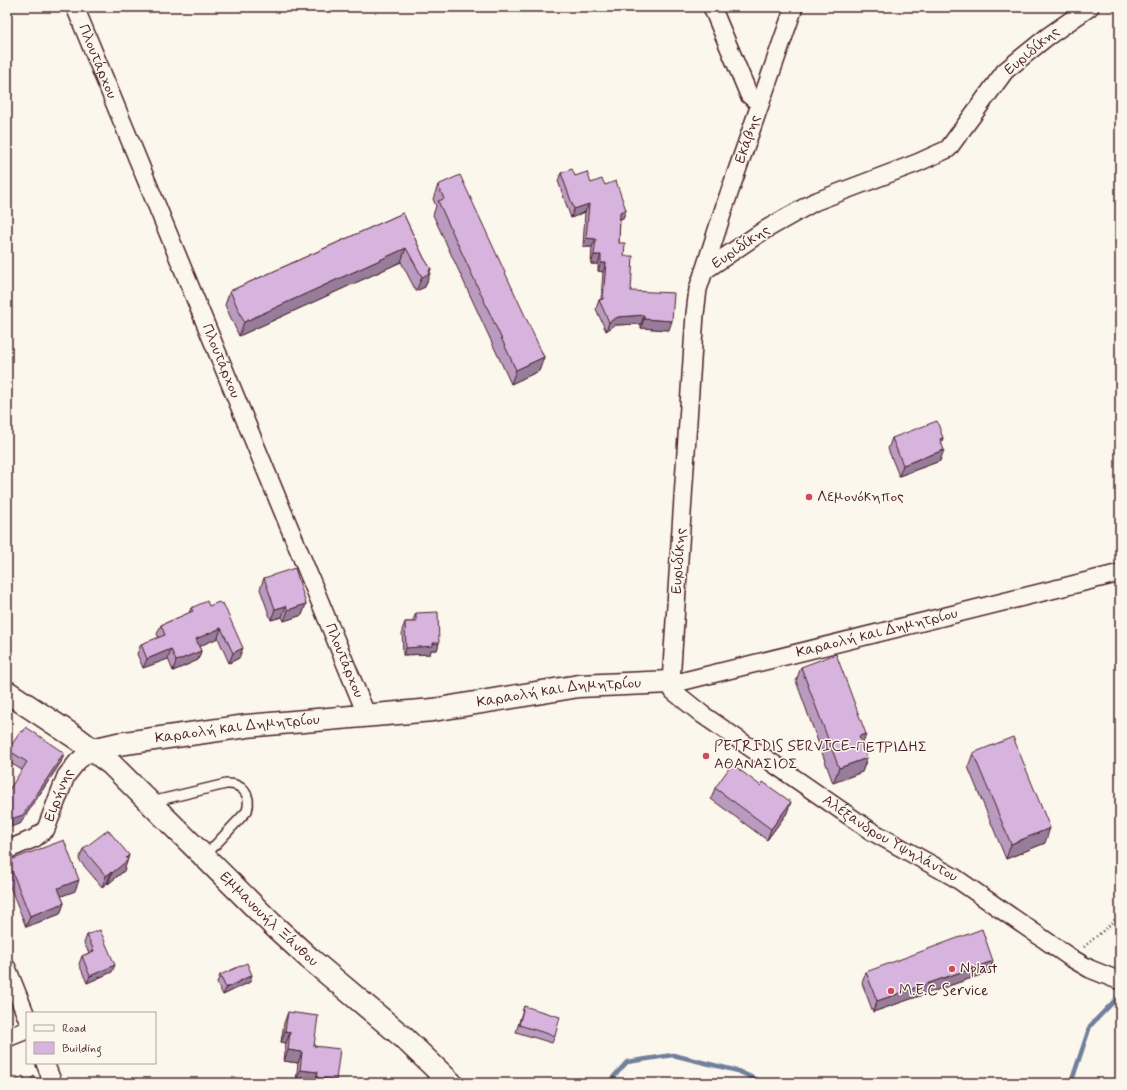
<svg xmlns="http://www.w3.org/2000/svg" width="1127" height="1090" font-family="Mynerve,sans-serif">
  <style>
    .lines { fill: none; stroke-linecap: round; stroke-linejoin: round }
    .stream { stroke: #707f9c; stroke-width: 4.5 }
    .lane-casing { stroke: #4a1f2b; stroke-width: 12 }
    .street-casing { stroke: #4a1f2b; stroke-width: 20 }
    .secondary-casing { stroke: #4a1f2b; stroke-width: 25 }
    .path { stroke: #4a1f2b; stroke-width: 2.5; stroke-dasharray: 1 3; stroke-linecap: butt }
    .lane { stroke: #fbf7ec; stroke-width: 9 }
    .street { stroke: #fbf7ec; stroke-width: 17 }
    .secondary { stroke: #fbf7ec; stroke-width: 22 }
    .wall { fill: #b99bbf; stroke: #4a1f2b }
    .shaded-wall { fill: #967e9b; stroke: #4a1f2b }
    .building { fill: #d7b4de; stroke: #4a1f2b }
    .poi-dot { fill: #d1495b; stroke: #fbf7ec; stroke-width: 1.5 }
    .labels { text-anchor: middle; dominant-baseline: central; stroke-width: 3; stroke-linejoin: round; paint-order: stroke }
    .street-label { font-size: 15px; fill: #4a1f2b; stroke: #fbf7ec }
    .poi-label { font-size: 15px; fill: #4a1f2b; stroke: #fbf7ec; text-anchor: start }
  </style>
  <rect width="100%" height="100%" fill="#fbf7ec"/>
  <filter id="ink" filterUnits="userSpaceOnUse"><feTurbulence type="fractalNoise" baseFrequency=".025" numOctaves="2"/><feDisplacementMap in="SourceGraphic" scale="8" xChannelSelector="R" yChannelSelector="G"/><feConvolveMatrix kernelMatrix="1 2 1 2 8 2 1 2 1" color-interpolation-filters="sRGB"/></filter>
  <g filter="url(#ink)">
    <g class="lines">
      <g class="stream">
        <polyline points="608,1083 627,1062 673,1055 738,1071 764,1083"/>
        <polyline points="1071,1083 1090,1026 1120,995"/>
      </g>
      <defs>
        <path id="lane" d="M151,802L226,784C242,783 252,795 247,811L204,857"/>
        <g id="street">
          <path id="s1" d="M75,7L367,716"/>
          <polyline points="712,7 749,95 760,104"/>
          <path id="s2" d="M1090,7L1047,37L1005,71L948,149L917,163L814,202L763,231L704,271L698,289L695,314L671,682L673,691L703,715L871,831L954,877L1071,958L1090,969L1120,981"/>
          <path id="s3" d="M704,271L725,205L794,7"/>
          <path id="s4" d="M671,682H680L1120,573"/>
          <path id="s5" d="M7,850L35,838L46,829L66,776L78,761L92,750"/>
          <polyline points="7,968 27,1018"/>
          <polyline points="7,1038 27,1030"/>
          <polyline points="45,1063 53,1083"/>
        </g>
        <g id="secondary">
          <path id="s6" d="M7,692L78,739L111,764L272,924L309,958L403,1037L451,1083"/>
          <path id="s7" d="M92,750L118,744L247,726L433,710L579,686L671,682"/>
        </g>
      </defs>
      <use href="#lane" class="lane-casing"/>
      <use href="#street" class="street-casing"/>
      <use href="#secondary" class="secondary-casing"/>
      <polyline class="path" points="1084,947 1111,924 1120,913"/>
      <use href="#lane" class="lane"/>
      <use href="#street" class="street"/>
      <use href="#secondary" class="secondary"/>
    </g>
    <g class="wall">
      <polygon points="561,173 575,176 591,183 605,185 626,210 623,218 620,219 619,243 624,256 631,291 669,330 641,328 641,324 615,325 606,331 596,309 599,300 601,299 603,272 598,271 598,264 591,264 592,247 583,247 585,212 571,218 558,181"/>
      <polygon points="438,185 544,357 539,371 511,384 433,215 436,206 433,199"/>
      <polygon points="403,213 424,258 431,269 430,271 430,273 425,287 416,291 401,262 239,336 225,305 230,291"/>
      <polygon points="892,438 943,438 941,443 940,461 899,476 888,449"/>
      <polygon points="264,578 306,604 302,615 284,621 282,617 271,620 260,589"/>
      <polygon points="209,606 239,658 229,663 218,638 199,646 201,651 198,660 173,671 168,659 143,668 137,654 141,644 159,638 157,634 161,625 189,613 191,608"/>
      <polygon points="416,613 439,643 437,650 431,650 430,654 403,655 402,630 405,622 413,622 413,620"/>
      <polygon points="801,667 862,744 867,758 862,772 833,783 796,681"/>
      <polygon points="23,732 64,753 61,762 20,824 22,770 7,761 7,752 8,750"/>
      <polygon points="973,753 1045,843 1006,859 968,767"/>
      <polygon points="761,786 787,813 767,840 711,799 715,788"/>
      <polygon points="83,849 129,855 124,871 108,884 107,883 102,887 79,860"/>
      <polygon points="8,861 75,891 61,896 64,903 60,914 26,927 7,879 7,864"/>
      <polygon points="87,935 112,972 87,983 79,964 82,956 89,953 84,943"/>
      <polygon points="866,972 989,972 873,1012 862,983"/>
      <polygon points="220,975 250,982 223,995 217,983"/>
      <polygon points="524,1006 555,1036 552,1043 516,1032"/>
      <polygon points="288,1012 314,1046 336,1080 335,1083 312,1083 296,1081 298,1063 284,1061 286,1043 281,1042 284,1023"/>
    </g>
    <g class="shaded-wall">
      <polygon points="589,204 585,212 571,218 574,209"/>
      <polygon points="626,210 623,218 617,220 620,212"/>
      <polygon points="586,238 596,239 592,247 583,247"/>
      <polygon points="406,248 401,262 239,336 244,322"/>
      <polygon points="594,255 601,255 598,264 591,264"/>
      <polygon points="601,263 606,263 603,272 598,271"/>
      <polygon points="431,269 429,273 430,273 425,287 416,291 422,277"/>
      <polygon points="644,315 641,324 615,325 606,331 609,322 618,317"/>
      <polygon points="644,319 672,321 669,330 641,328"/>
      <polygon points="544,357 539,371 511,384 516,370"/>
      <polygon points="943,438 939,449 940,439"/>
      <polygon points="944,450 940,461 899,476 903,465"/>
      <polygon points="306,604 302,615 284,621 288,610"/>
      <polygon points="286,606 282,617 271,620 275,609"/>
      <polygon points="221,628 218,638 193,649 196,639"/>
      <polygon points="433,643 439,643 437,650 431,650 430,654 403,655 406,648"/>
      <polygon points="243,648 239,658 229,663 233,653"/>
      <polygon points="171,649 168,659 143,668 147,659"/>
      <polygon points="201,651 198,660 173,671 176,661"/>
      <polygon points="866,734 861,748 859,736"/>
      <polygon points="64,753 61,762 20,824 7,828 7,820"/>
      <polygon points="867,758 862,772 833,783 839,768"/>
      <polygon points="791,802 787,813 767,840 771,829"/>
      <polygon points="1050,828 1045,843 1006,859 1011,844"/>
      <polygon points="129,855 124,871 108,884 112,873 126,858"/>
      <polygon points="111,872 107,883 102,887 106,876"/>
      <polygon points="79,880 75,891 54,899 58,888"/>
      <polygon points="64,903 60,914 26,927 30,916"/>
      <polygon points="993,961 989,972 873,1012 877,1001"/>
      <polygon points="115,965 112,972 87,983 90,976"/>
      <polygon points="252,975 250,982 223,995 226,988"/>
      <polygon points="285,1031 290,1032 286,1043 281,1042"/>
      <polygon points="288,1050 302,1052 298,1063 284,1061"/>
      <polygon points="300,1070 318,1072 314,1083 296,1081"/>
      <polygon points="317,1078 336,1080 335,1083 315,1083"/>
    </g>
    <g class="building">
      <polygon points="572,169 575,176 587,172 591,183 602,179 605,185 616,181 626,210 620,212 619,243 625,243 624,256 633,256 631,291 674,293 672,321 644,319 644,315 618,317 609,322 599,300 603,299 606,263 601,263 601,255 594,255 596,239 586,238 589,204 574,209 561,173"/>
      <polygon points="460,175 544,357 516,370 438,201 444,199 438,185"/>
      <polygon points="403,213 424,258 431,269 429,270 430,273 422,277 406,248 244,322 230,291"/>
      <polygon points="937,421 943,438 940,439 944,450 903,465 892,438"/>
      <polygon points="295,568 306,604 288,610 286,606 275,609 264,578"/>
      <polygon points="207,601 209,606 219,602 221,604 223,603 243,648 233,653 221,628 196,639 201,651 176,661 171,649 147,659 141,644 165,635 161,625 193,611 191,608"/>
      <polygon points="438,612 439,643 433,643 433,646 406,648 405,622 416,622 416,613"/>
      <polygon points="836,654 866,734 859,736 867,758 839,768 801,667"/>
      <polygon points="26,727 64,753 23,815 7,820 7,793 27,762 8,750 21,731 23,732"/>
      <polygon points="1013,737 1050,828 1011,844 973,753"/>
      <polygon points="732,764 761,786 763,782 791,802 771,829 715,788"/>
      <polygon points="108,830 129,855 126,858 128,860 112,873 111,872 106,876 83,849"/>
      <polygon points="64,840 79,880 58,888 64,903 30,916 8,861"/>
      <polygon points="982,929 993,961 877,1001 866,972"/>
      <polygon points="100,930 115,965 90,976 82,956 94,951 87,935"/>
      <polygon points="247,963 252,975 226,988 220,975"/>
      <polygon points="524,1006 560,1017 555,1036 519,1025"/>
      <polygon points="288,1012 318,1016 314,1046 340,1049 336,1080 317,1078 318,1072 300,1070 302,1052 288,1050 290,1032 285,1031"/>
      <polygon points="7,1076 11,1083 7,1083"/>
      <polygon points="23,1076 27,1082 34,1076 38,1083 12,1083"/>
    </g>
  </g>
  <g class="poi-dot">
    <circle cx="809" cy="497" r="4"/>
    <circle cx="706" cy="756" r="4"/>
    <circle cx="952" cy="969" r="4"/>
    <circle cx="891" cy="991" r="4"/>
  </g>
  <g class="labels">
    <g class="street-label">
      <text transform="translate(1032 51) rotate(-40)">Ευριδίκης</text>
      <text stroke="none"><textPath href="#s1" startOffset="59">Πλουτάρχου</textPath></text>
      <text stroke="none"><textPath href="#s3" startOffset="139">Εκάβης</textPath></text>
      <text transform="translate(741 247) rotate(-34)">Ευριδίκης</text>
      <text stroke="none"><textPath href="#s1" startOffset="383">Πλουτάρχου</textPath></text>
      <text transform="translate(679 561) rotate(-86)">Ευριδίκης</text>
      <text stroke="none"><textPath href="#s4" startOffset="212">Καραολή και Δημητρίου</textPath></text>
      <text stroke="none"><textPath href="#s1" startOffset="707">Πλουτάρχου</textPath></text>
      <text stroke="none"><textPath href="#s7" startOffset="471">Καραολή και Δημητρίου</textPath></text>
      <text stroke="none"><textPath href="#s7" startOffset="147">Καραολή και Δημητρίου</textPath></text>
      <text stroke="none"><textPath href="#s5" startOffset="81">Ειρήνης</textPath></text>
      <text stroke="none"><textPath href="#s2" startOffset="1162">Αλέξανδρου Υψηλάντου</textPath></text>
      <text stroke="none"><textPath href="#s6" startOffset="348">Εμμανουήλ Ξάνθου</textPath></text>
    </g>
    <g class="poi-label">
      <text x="817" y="497">Λεμονόκηπος</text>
      <text x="714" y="747">PETRIDIS SERVICE-ΠΕΤΡΙΔΗΣ<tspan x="714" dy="17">ΑΘΑΝΑΣΙΟΣ</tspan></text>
      <text x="960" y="969">Nplast</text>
      <text x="899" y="991">M.E.C Service</text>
    </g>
  </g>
  <rect width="1127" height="1090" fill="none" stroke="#fbf7ec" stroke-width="24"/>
  <rect x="12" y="12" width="1103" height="1066" fill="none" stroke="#4a1f2b" stroke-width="1.5" filter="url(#ink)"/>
  <rect x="26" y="1012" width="130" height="52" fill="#fbf7ec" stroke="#b4a19f"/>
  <rect x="34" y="1025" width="20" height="6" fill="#fbf7ec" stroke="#b4a19f"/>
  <text x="62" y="1032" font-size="12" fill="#4a1f2b">Road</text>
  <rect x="34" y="1042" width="20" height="12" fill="#d7b4de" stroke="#b4a19f"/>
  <text x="62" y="1052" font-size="12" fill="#4a1f2b">Building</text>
</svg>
